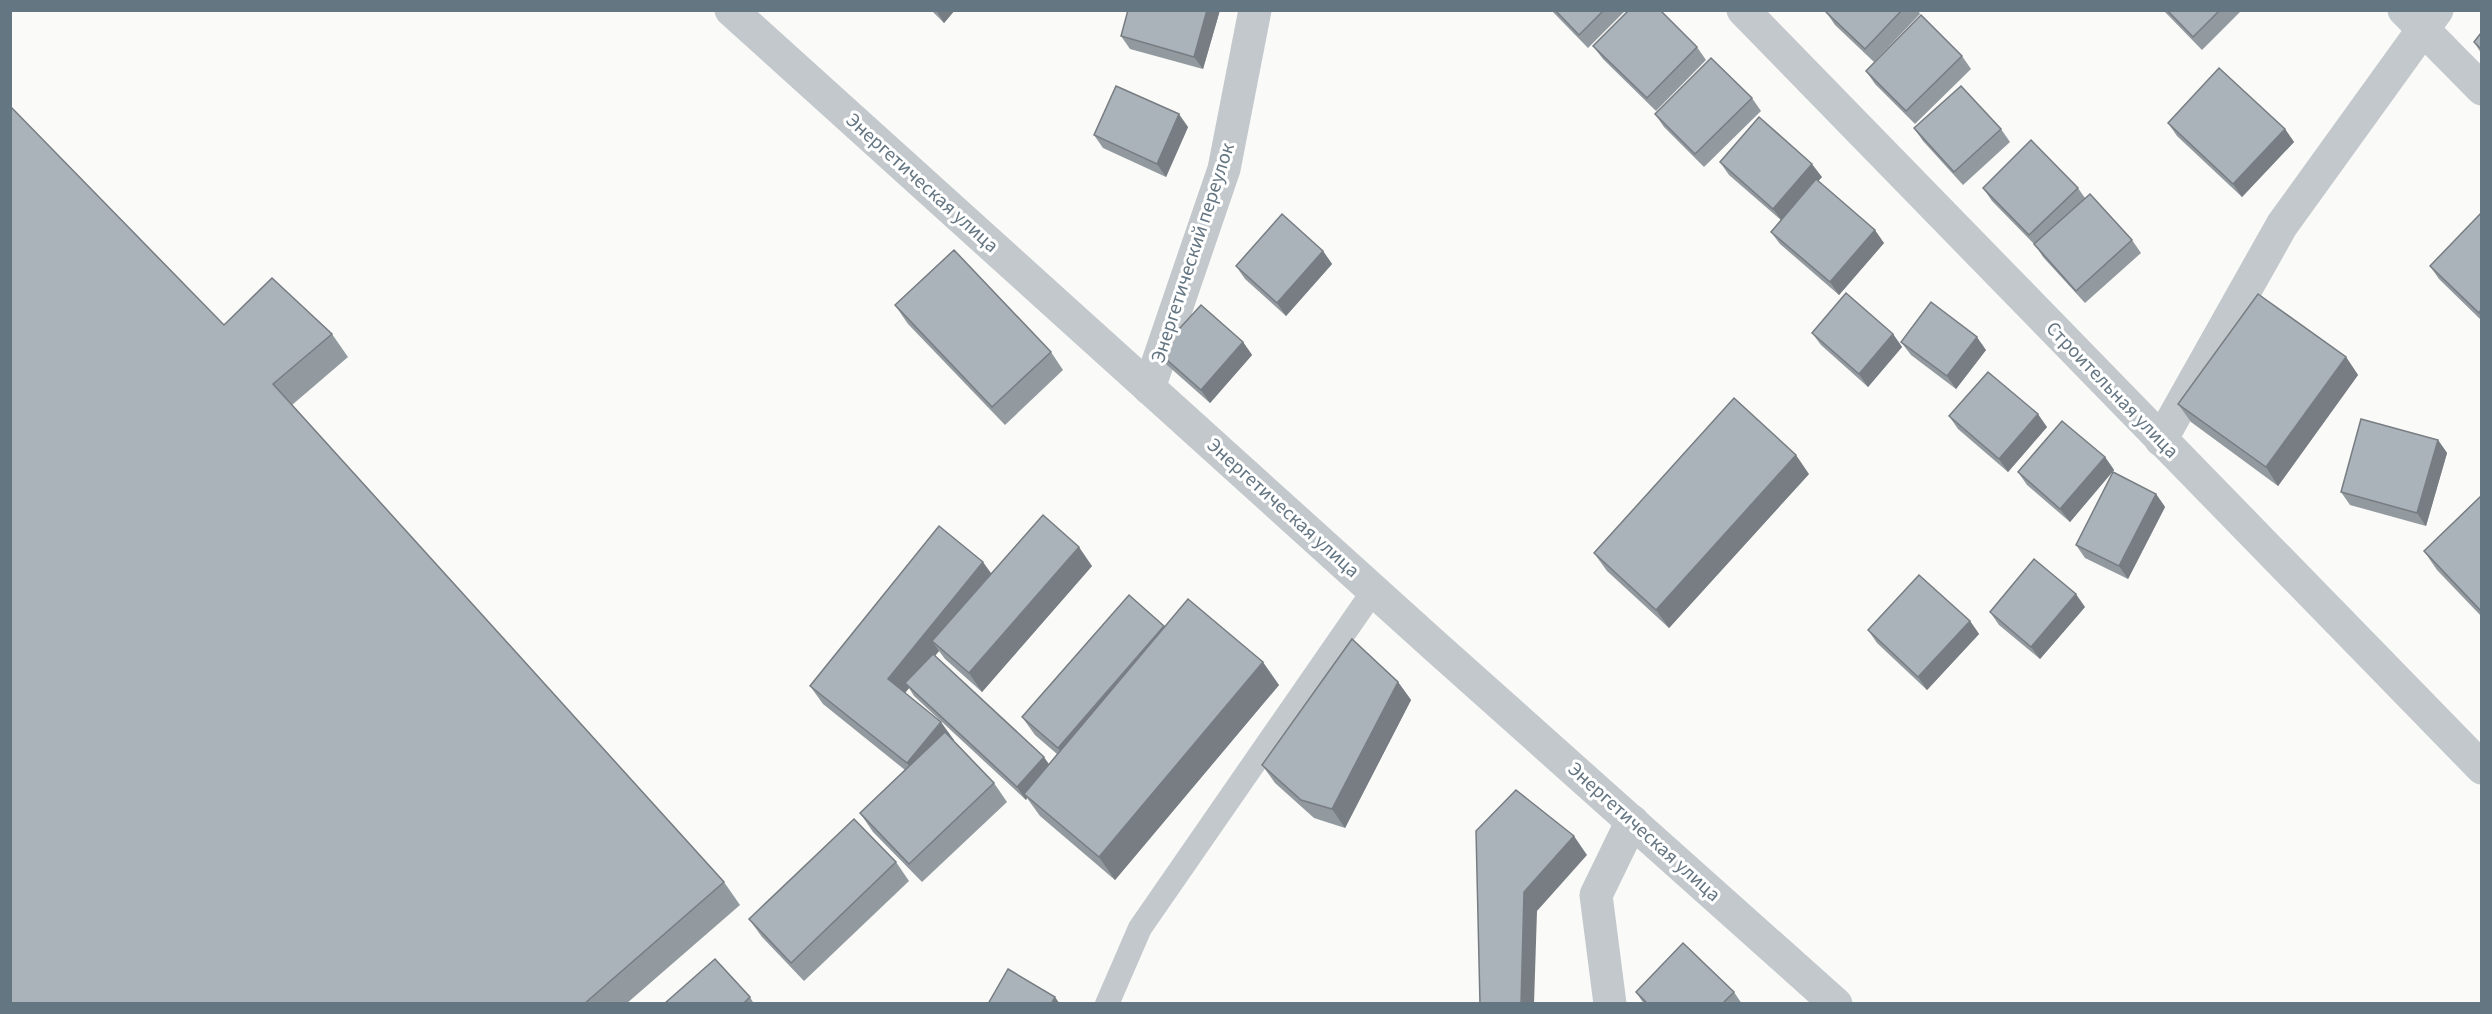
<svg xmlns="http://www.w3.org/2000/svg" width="2492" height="1014" font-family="'Source Sans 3',sans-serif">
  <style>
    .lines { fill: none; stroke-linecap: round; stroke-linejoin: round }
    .lane { stroke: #c3c8cc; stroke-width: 24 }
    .street { stroke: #c3c8cc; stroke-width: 33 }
    .wall { fill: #929a9f }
    .shaded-wall { fill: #777d82 }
    .building { fill: #aab3b9; stroke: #777d82; stroke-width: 1.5 }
    .labels { text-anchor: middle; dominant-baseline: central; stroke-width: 6; stroke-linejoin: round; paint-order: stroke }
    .street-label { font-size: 20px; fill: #657683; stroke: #fff }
  </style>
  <rect width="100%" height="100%" fill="#fafaf8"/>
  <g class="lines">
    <polyline class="lane" points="1107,1004 1140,928 1374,590"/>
    <g class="street">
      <polyline points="731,10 1435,646 1836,1004"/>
      <polyline points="1743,10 2482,768"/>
      <polyline points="2404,10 2482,89"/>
      <polyline points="1149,388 1224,169 1255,10"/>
      <polyline points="2161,440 2282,225 2437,10"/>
      <polyline points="1610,1004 1596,895 1632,821"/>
    </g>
  </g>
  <g class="wall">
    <polygon points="931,10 955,10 944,23"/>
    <polygon points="1220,10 1203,69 1130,49 1121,36"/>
    <polygon points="1551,10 1626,10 1588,48"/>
    <polygon points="1828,10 1918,10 1920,14 1874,62 1835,25 1826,12"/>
    <polygon points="2163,10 2242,10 2202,50"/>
    <polygon points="2481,33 2481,53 2474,42"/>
    <polygon points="1593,46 1697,47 1706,60 1656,111 1603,59"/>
    <polygon points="1962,56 1971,69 1915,124 1875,84 1866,71"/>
    <polygon points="1752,98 1761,111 1704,167 1664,127 1655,114"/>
    <polygon points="2168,123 2285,129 2294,142 2242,197 2177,136"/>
    <polygon points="1188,127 1166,177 1103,148 1094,135"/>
    <polygon points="1914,128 2001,129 2010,142 1963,185 1923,141"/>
    <polygon points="1720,162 1822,177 1818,181 1884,243 1839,295 1780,244 1771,232 1781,220 1729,175"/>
    <polygon points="1983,188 2078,188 2085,198 2132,240 2141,253 2085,303 2043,257 2036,246 1992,201"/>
    <polygon points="2481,213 2481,320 2439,279 2430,266"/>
    <polygon points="1323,251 1332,264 1286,316 1245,279 1236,266"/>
    <polygon points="895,305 1051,352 1063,370 1005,425 908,324"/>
    <polygon points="224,325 332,334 348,357 292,405 724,882 740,905 626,1004 10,1004"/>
    <polygon points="1812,333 1893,334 1902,347 1868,387 1821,345"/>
    <polygon points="1243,342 1252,355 1210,403 1167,365 1158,352"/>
    <polygon points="1901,342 1986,350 1956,389 1911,355"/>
    <polygon points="2346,357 2358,375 2278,486 2191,422 2178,404"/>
    <polygon points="1949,416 2047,427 2008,472 1958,429"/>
    <polygon points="2438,440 2447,453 2426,526 2350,505 2341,492"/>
    <polygon points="2105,457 2114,470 2070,522 2027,485 2018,472"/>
    <polygon points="1809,474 1669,628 1607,571 1594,553"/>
    <polygon points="2156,494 2165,507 2128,579 2085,558 2076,545"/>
    <polygon points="2481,496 2481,616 2437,570 2424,551"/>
    <polygon points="1092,566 982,692 945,659 939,651 935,656 1049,764 1057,754 1035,735 1022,717 1164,626 1279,685 1115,880 1040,816 1027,798 1026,800 914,696 909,688 905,693 953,740 994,783 1007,802 922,882 873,832 860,813 905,770 823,704 810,686 991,574"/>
    <polygon points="2085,607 2040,659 1999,625 1990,612"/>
    <polygon points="1970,621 1979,634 1927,690 1877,643 1868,630"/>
    <polygon points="1398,682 1411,700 1345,828 1314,818 1275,783 1262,765"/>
    <polygon points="896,862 909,881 804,981 762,937 749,919"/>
    <polygon points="1636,992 1734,992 1742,1004 1644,1004"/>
    <polygon points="750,997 754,1004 664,1004"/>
  </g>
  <g class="shaded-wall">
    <polygon points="936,10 955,10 944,23"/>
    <polygon points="1207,10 1220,10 1203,69 1194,57"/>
    <polygon points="1179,114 1188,127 1166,177 1157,164"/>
    <polygon points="2285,129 2294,142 2242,197 2233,184"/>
    <polygon points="1812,164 1822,177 1782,221 1773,209"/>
    <polygon points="1875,230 1884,243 1839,295 1830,282"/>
    <polygon points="1323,251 1332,264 1286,316 1277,303"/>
    <polygon points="1893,334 1902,347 1868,387 1859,374"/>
    <polygon points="1977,337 1986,350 1956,389 1947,376"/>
    <polygon points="1243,342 1252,355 1210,403 1201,390"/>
    <polygon points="2346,357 2358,375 2278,486 2266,467"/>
    <polygon points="2038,414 2047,427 2008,472 1999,459"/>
    <polygon points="2438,440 2447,453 2426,526 2417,513"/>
    <polygon points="1796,455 1809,474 1669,628 1656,610"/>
    <polygon points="2105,457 2114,470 2070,522 2060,509"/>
    <polygon points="2156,494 2165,507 2128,579 2119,566"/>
    <polygon points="1079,547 1092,566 982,692 969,673"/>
    <polygon points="983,562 996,580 932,641 939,651 909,687 905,683 909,688 901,698 888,679"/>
    <polygon points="2076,594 2085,607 2040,659 2031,647"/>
    <polygon points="1970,621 1979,634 1927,690 1918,677"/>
    <polygon points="1165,627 1070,767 1058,748"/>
    <polygon points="1263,662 1279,685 1115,880 1099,857"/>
    <polygon points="1398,682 1411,700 1345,828 1332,809"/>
    <polygon points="941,722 954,740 920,782 907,763"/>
    <polygon points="1044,757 1053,770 1024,794 1027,798 1026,800 1017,787"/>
    <polygon points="1574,836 1587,855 1537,911 1534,1004 1521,1004 1524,892"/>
    <polygon points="1055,997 1060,1004 1051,1004"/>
  </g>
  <g class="building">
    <polygon points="1128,10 1207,10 1194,57 1121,36"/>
    <polygon points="1555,10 1604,10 1579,35"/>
    <polygon points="1629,10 1660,10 1697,47 1647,98 1593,46"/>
    <polygon points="1828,10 1902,10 1865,49 1826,12"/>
    <polygon points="2167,10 2220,10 2193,37"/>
    <polygon points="1921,15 1962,56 1906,111 1866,71"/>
    <polygon points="2481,33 2481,49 2474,42"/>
    <polygon points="1711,58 1752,98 1695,154 1655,114"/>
    <polygon points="2219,68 2285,129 2233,184 2168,123"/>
    <polygon points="1116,86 1179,114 1157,164 1094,135"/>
    <polygon points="1961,86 2001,129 1954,172 1914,128"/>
    <polygon points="10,106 224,325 272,278 332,334 273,384 724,882 584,1004 10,1004"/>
    <polygon points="1759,117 1812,164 1773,209 1720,162"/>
    <polygon points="2031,140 2078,188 2029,235 1983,188"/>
    <polygon points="1816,179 1875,230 1830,282 1771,232"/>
    <polygon points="2090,194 2132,240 2076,291 2034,244"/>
    <polygon points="2481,213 2481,310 2479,313 2430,266"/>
    <polygon points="1282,214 1323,251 1277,303 1236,266"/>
    <polygon points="954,250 1051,352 992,407 895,305"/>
    <polygon points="1846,293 1893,334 1859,374 1812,333"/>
    <polygon points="2258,294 2346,357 2266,467 2178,404"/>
    <polygon points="1931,302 1977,337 1947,376 1901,342"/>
    <polygon points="1201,305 1243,342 1201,390 1158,352"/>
    <polygon points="1988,372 2038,414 1999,459 1949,416"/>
    <polygon points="1734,398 1796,455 1656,610 1594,553"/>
    <polygon points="2361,419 2438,440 2417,513 2341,492"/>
    <polygon points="2062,421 2105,457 2060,509 2018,472"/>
    <polygon points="2113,472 2156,494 2119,566 2076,545"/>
    <polygon points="2481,496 2481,611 2424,551"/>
    <polygon points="1043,515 1079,547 969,673 932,641"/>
    <polygon points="939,526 983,562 888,679 941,722 907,763 810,686"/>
    <polygon points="2034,559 2076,594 2031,647 1990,612"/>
    <polygon points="1919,575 1970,621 1918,677 1868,630"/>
    <polygon points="1129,595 1164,626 1058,748 1022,717"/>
    <polygon points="1188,599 1263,662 1099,857 1024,794"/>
    <polygon points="1352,639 1398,682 1332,809 1301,800 1262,765"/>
    <polygon points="933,654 1044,757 1017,787 905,683"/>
    <polygon points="945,732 994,783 909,864 860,813"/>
    <polygon points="1516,790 1574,836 1524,892 1521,1004 1480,1004 1476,831"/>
    <polygon points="854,819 896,862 791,963 749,919"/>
    <polygon points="1683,943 1734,992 1722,1004 1648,1004 1636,992"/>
    <polygon points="715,959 750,997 743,1004 664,1004"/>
    <polygon points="1008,969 1055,997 1051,1004 988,1004"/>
  </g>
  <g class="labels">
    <g class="street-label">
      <text transform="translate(922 183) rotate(42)">Энергетическая улица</text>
      <text transform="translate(1193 253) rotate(-72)">Энергетический переулок</text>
      <text transform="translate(2112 390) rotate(46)">Строительная улица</text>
      <text transform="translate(1283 508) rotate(42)">Энергетическая улица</text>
      <text transform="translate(1644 832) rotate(42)">Энергетическая улица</text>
    </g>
  </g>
  <rect width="2492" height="1014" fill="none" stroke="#657683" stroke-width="24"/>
</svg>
